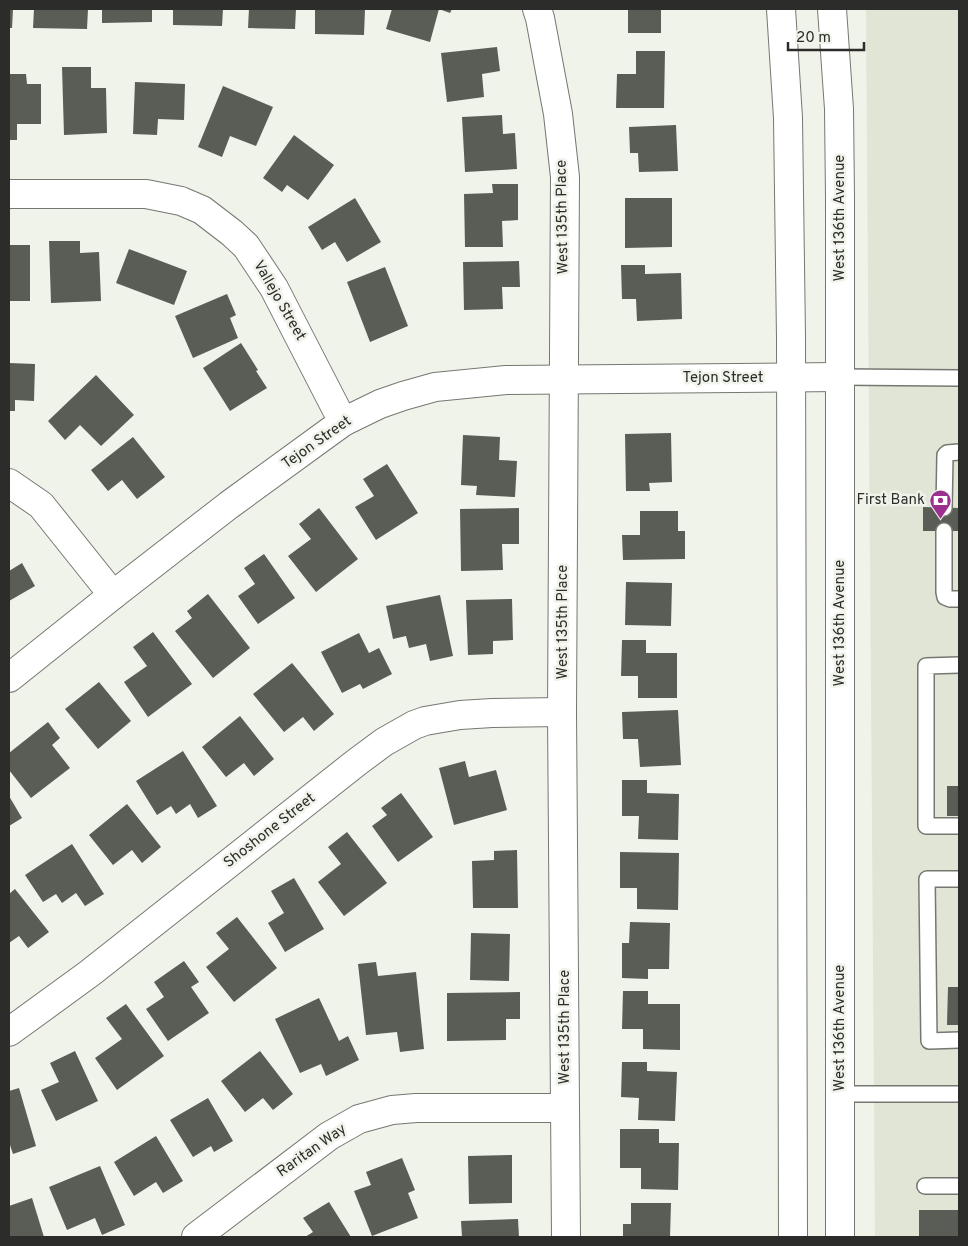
<svg xmlns="http://www.w3.org/2000/svg" width="968" height="1246" font-family="Overpass,sans-serif">
  <style>
    .built { fill: #e0e5d6 }
    .building { fill: #5a5d55 }
    .lines { fill: none; stroke-linecap: round; stroke-linejoin: round }
    .lane-casing { stroke: #757871; stroke-width: 18 }
    .street-casing { stroke: #757871; stroke-width: 30 }
    .secondary-casing { stroke: #757871; stroke-width: 30 }
    .lane { stroke: #fff; stroke-width: 15 }
    .street { stroke: #fff; stroke-width: 28 }
    .secondary { stroke: #fff; stroke-width: 28 }
    .labels { text-anchor: middle; dominant-baseline: central; stroke-width: 5; stroke-linejoin: round; paint-order: stroke }
    .street-label { font-size: 15px; fill: #2c2d2a; stroke: #f0f3ea }
    .poi-label { font-size: 15px; fill: #2c2d2a; stroke: #f0f3ea; text-anchor: end }
  </style>
  <rect width="100%" height="100%" fill="#f0f3ea"/>
  <polygon class="built" points="866,9 959,9 959,1237 875,1237"/>
  <g class="building">
    <polygon points="9,9 13,9 12,28 9,28"/>
    <polygon points="34,9 88,9 87,29 33,28"/>
    <polygon points="102,9 152,9 152,22 102,23"/>
    <polygon points="173,9 223,9 222,26 173,25"/>
    <polygon points="249,9 296,9 295,29 248,28"/>
    <polygon points="315,9 365,9 364,35 315,34"/>
    <polygon points="392,9 452,9 450,13 439,9 430,42 386,29"/>
    <rect x="628" y="9" width="33" height="24"/>
    <polygon points="497,47 500,71 482,74 484,97 447,102 441,53"/>
    <polygon points="636,51 665,51 664,108 616,108 617,74 636,74"/>
    <polygon points="62,67 91,67 91,88 106,88 107,133 64,135"/>
    <polygon points="9,74 26,74 27,84 41,84 41,124 17,124 17,140 9,140"/>
    <polygon points="135,82 185,84 184,120 158,119 157,135 133,134"/>
    <polygon points="223,86 273,107 256,146 230,136 222,157 198,147"/>
    <polygon points="502,115 503,134 515,133 517,169 465,172 462,117"/>
    <polygon points="676,125 678,171 639,172 638,153 630,153 629,127"/>
    <polygon points="294,135 334,165 308,200 287,185 282,192 263,178"/>
    <polygon points="492,184 518,184 518,220 502,221 503,247 465,247 464,194 493,193"/>
    <polygon points="355,198 381,242 347,262 335,242 322,250 308,227"/>
    <polygon points="625,198 672,198 672,247 625,248"/>
    <polygon points="49,241 80,241 80,253 99,252 101,301 51,303"/>
    <rect x="9" y="245" width="21" height="56"/>
    <polygon points="129,249 187,271 174,305 116,283"/>
    <polygon points="519,261 520,287 502,287 503,309 464,310 463,262"/>
    <polygon points="621,265 645,265 645,274 681,273 682,319 637,321 636,299 622,299"/>
    <polygon points="385,267 408,326 370,342 347,282"/>
    <polygon points="227,294 236,315 230,318 238,338 193,358 175,316"/>
    <polygon points="241,343 258,370 256,371 267,388 230,411 203,368"/>
    <polygon points="9,363 35,364 34,401 15,400 15,411 9,411"/>
    <polygon points="96,375 134,415 101,446 80,425 65,440 48,421"/>
    <polygon points="671,433 672,482 649,483 650,491 626,491 625,434"/>
    <polygon points="463,435 500,437 499,460 517,461 515,497 476,495 477,486 461,485"/>
    <polygon points="133,437 165,477 137,499 122,480 108,491 91,470"/>
    <polygon points="387,464 418,513 376,540 355,507 374,496 363,479"/>
    <polygon points="923,507 959,508 959,531 923,531"/>
    <polygon points="319,508 358,559 316,592 288,556 311,539 299,524"/>
    <polygon points="519,508 519,544 502,544 503,570 461,571 460,509"/>
    <polygon points="640,511 678,511 678,531 685,531 685,559 623,560 622,535 640,535"/>
    <polygon points="264,554 295,598 258,624 238,596 255,584 244,568"/>
    <polygon points="22,563 35,586 9,601 9,571"/>
    <polygon points="626,582 672,583 671,626 625,625"/>
    <polygon points="208,594 250,648 213,678 175,631 192,618 187,611"/>
    <polygon points="440,595 453,656 430,661 426,644 409,648 406,636 393,639 386,606"/>
    <polygon points="512,599 513,640 493,641 493,654 468,655 466,600"/>
    <polygon points="153,632 192,684 148,717 124,682 147,666 133,647"/>
    <polygon points="359,633 369,653 379,648 392,674 363,689 360,684 342,693 321,652"/>
    <polygon points="622,640 646,640 646,653 677,653 677,698 638,698 638,676 621,676"/>
    <polygon points="292,663 334,714 314,731 303,717 284,732 253,694"/>
    <polygon points="99,682 131,721 98,749 65,709"/>
    <polygon points="678,710 681,765 640,767 638,739 623,739 622,712"/>
    <polygon points="240,716 274,759 254,776 244,763 226,777 202,747"/>
    <polygon points="48,722 60,738 52,745 70,768 31,798 9,770 9,753"/>
    <polygon points="183,751 217,806 198,818 190,804 176,814 171,806 157,815 136,781"/>
    <polygon points="465,761 469,777 496,770 507,810 454,825 439,768"/>
    <polygon points="622,780 647,780 647,793 679,794 678,840 638,839 639,816 622,816"/>
    <rect x="947" y="786" width="12" height="30"/>
    <polygon points="401,793 433,837 398,862 372,826 387,815 381,808"/>
    <polygon points="9,796 22,818 9,826"/>
    <polygon points="127,804 161,847 142,863 132,850 113,865 89,835"/>
    <polygon points="347,832 387,883 344,916 318,882 341,864 328,847"/>
    <polygon points="72,844 104,894 85,906 76,893 62,903 56,894 43,902 25,875"/>
    <polygon points="517,850 518,908 473,908 472,861 494,860 494,851"/>
    <polygon points="620,852 679,853 678,910 637,909 637,888 620,888"/>
    <polygon points="294,878 324,929 285,952 268,923 284,913 271,891"/>
    <polygon points="15,889 49,932 28,948 19,936 9,943 9,894"/>
    <polygon points="237,917 277,968 234,1002 206,967 229,949 216,933"/>
    <polygon points="630,922 670,923 669,969 648,969 648,979 622,978 622,943 629,943"/>
    <polygon points="471,933 510,934 509,981 470,980"/>
    <polygon points="184,961 199,982 191,987 209,1013 168,1041 146,1009 164,997 154,982"/>
    <polygon points="376,962 378,976 416,972 424,1049 400,1052 397,1032 366,1035 358,964"/>
    <polygon points="948,987 959,987 959,1025 947,1025"/>
    <polygon points="623,991 648,991 648,1004 680,1004 680,1050 643,1049 643,1029 622,1029"/>
    <polygon points="520,992 520,1019 506,1019 506,1040 447,1041 447,993"/>
    <polygon points="319,998 339,1041 348,1036 359,1060 326,1076 321,1064 300,1073 275,1019"/>
    <polygon points="126,1004 164,1056 117,1090 95,1058 122,1039 106,1018"/>
    <polygon points="75,1051 98,1101 56,1121 41,1090 59,1082 50,1063"/>
    <polygon points="260,1051 293,1094 273,1110 263,1098 245,1112 221,1081"/>
    <polygon points="622,1062 647,1062 647,1071 677,1072 675,1121 638,1120 639,1098 621,1097"/>
    <polygon points="19,1088 36,1146 13,1154 10,1145 9,1145 9,1091"/>
    <polygon points="208,1098 233,1141 214,1152 211,1146 193,1157 170,1120"/>
    <polygon points="620,1129 659,1129 659,1143 679,1143 678,1190 641,1189 641,1168 620,1168"/>
    <polygon points="156,1136 183,1181 163,1193 156,1182 134,1196 114,1162"/>
    <polygon points="512,1155 512,1203 469,1204 468,1156"/>
    <polygon points="402,1158 415,1190 408,1193 418,1218 372,1236 354,1191 371,1185 366,1172"/>
    <polygon points="100,1166 125,1225 102,1235 95,1218 67,1230 49,1187"/>
    <polygon points="32,1198 44,1237 9,1237 9,1206"/>
    <polygon points="329,1202 351,1237 305,1237 313,1232 303,1218"/>
    <polygon points="631,1203 671,1203 670,1237 623,1237 623,1224 631,1224"/>
    <rect x="919" y="1210" width="40" height="27"/>
    <polygon points="518,1219 519,1237 462,1237 461,1221"/>
  </g>
  <g class="lines">
    <defs>
      <g id="lane">
        <polyline points="840,377 959,378"/>
        <polyline points="944,508 945,455 947,453 959,452"/>
        <polyline points="944,531 944,592 945,597 950,599 959,599"/>
        <polyline points="959,665 926,666 926,826 959,826"/>
        <polyline points="959,879 927,879 929,1041 959,1040"/>
        <polyline points="840,1094 959,1094"/>
        <polyline points="925,1186 959,1186"/>
      </g>
      <g id="street">
        <polyline points="537,9 540,18 558,114 565,177 562,712 566,1237"/>
        <polyline points="9,194 146,194 181,201 202,210 232,233 246,246 274,288 343,422"/>
        <polyline points="9,483 41,505 113,595"/>
        <polyline points="9,678 113,595 229,505 343,422 380,404 403,396 435,387 506,380 840,377"/>
        <polyline points="9,1032 90,973 357,762 384,742 414,725 425,721 460,715 492,713 562,712"/>
        <polyline points="196,1237 329,1136 359,1119 392,1110 416,1108 565,1108"/>
      </g>
      <g id="secondary">
        <polyline points="781,9 788,118 791,338 793,1237"/>
        <polyline points="832,9 839,109 840,198 840,1237"/>
      </g>
    </defs>
    <use href="#lane" class="lane-casing"/>
    <use href="#street" class="street-casing"/>
    <use href="#secondary" class="secondary-casing"/>
    <use href="#lane" class="lane"/>
    <use href="#street" class="street"/>
    <use href="#secondary" class="secondary"/>
  </g>
  <defs>
    <symbol id="bank-pin" viewBox="-11 -11 22 30"><path d="M0 17L-7.5 6A9.5 9.5 0 1 1 7.5 6Z" fill="#9c3091" stroke="#f0f3ea"/><path d="M-6-4H6V4H-6ZM0-2.3a2.3 2.3 0 1 0 0 4.6a2.3 2.3 0 1 0 0-4.6Z" fill="#fff"/></symbol>
  </defs>
  <g fill-rule="evenodd">
    <use href="#bank-pin" x="928" y="488" width="25" height="34"/>
  </g>
  <g class="labels">
    <g class="street-label">
      <text transform="translate(563 217) rotate(-91)">West 135th Place</text>
      <text transform="translate(840 218) rotate(-90)">West 136th Avenue</text>
      <text transform="translate(279 301) rotate(60)">Vallejo Street</text>
      <text x="723" y="378">Tejon Street</text>
      <text transform="translate(317 443) rotate(-35)">Tejon Street</text>
      <text transform="translate(563 622) rotate(-90)">West 135th Place</text>
      <text transform="translate(840 623) rotate(-90)">West 136th Avenue</text>
      <text transform="translate(270 831) rotate(-38)">Shoshone Street</text>
      <text transform="translate(565 1027) rotate(-90)">West 135th Place</text>
      <text transform="translate(840 1028) rotate(-90)">West 136th Avenue</text>
      <text transform="translate(312 1151) rotate(-35)">Raritan Way</text>
    </g>
    <g class="poi-label">
      <text x="925" y="500">First Bank</text>
    </g>
  </g>
  <rect width="968" height="1246" fill="none" stroke="#2c2d2a" stroke-width="20"/>
  <path d="M788 42v8h76v-8" fill="none" stroke="#2c2d2a" stroke-width="2.5"/>
  <text x="796" y="42" font-size="15" fill="#2c2d2a" stroke="#f0f3ea" stroke-width="4" paint-order="stroke">20 m</text>
</svg>
